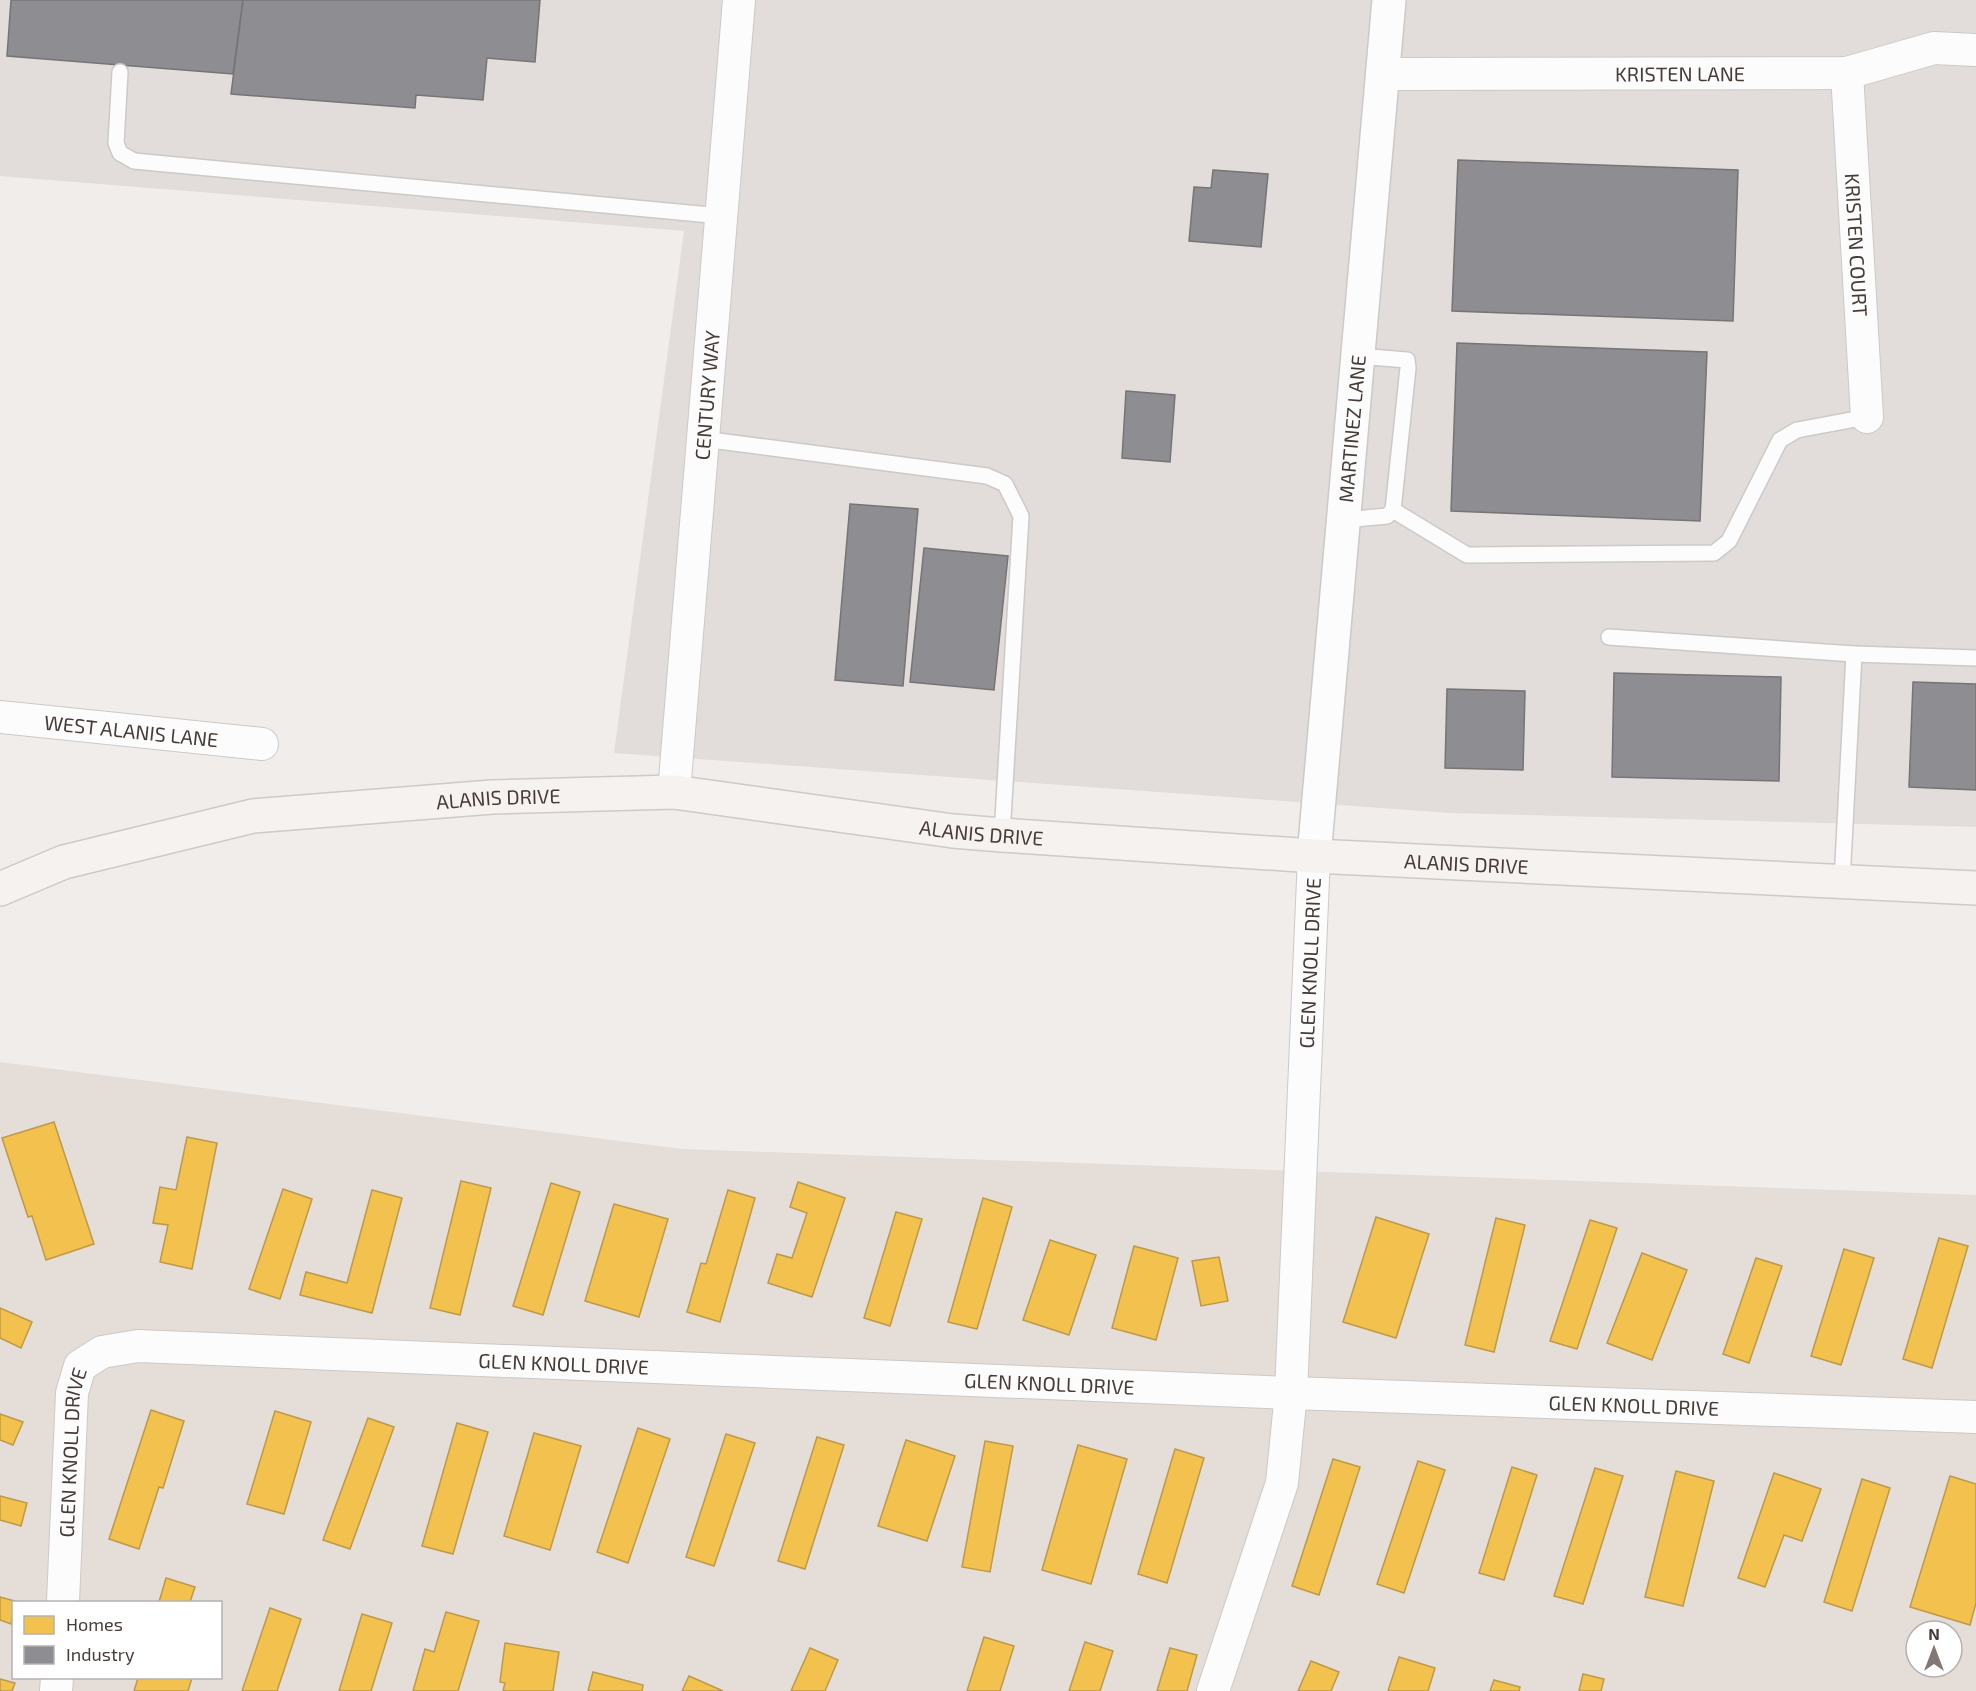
<svg xmlns="http://www.w3.org/2000/svg" width="1976" height="1691" font-family="'Exo 2',sans-serif">
  <style>
    .residential { fill: #e4ddd8; fill-rule: evenodd }
    .industrial { fill: #e2ddda }
    .homes { fill: #f2c14e; stroke: #be9947; stroke-width: 1.5 }
    .industry { fill: #8d8d92; stroke: #787476; stroke-width: 1.5 }
    .lines { fill: none; stroke-linecap: round; stroke-linejoin: round }
    .service-casing { stroke: #ccc9c6; stroke-width: 18 }
    .minor-casing { stroke: #ccc9c6; stroke-width: 34 }
    .tertiary-casing { stroke: #ccc9c6; stroke-width: 36 }
    .secondary-casing { stroke: #d1c9c3; stroke-width: 36 }
    .service { stroke: #fdfcfc; stroke-width: 15 }
    .minor { stroke: #fdfcfc; stroke-width: 32 }
    .tertiary { stroke: #fdfcfc; stroke-width: 33 }
    .secondary { stroke: #f6f2ef; stroke-width: 33 }
    .labels { text-anchor: middle; dominant-baseline: central; stroke-width: 6; stroke-linejoin: round; paint-order: stroke }
    .street-label { font-size: 20px; fill: #463b36; stroke: #fff }
  </style>
  <rect width="100%" height="100%" fill="#f0edea"/>
  <path class="residential" d="M0,1062L682,1149L1976,1195V1691H0ZM14,1602H220V1678H14ZM1916,1631H1952V1667H1916Z"/>
  <polygon class="industrial" points="0,0 1976,0 1976,827 1450,813 614,753 684,231 0,176"/>
  <g class="homes">
    <polygon points="54,1122 94,1244 46,1260 32,1216 28,1217 2,1138"/>
    <polygon points="187,1137 217,1143 192,1269 160,1262 168,1225 153,1223 160,1187 176,1190"/>
    <polygon points="461,1181 491,1188 460,1315 430,1308"/>
    <polygon points="798,1182 845,1198 812,1297 768,1283 777,1254 792,1258 807,1213 790,1207"/>
    <polygon points="551,1183 580,1192 543,1315 513,1306"/>
    <polygon points="283,1189 312,1199 280,1299 249,1289"/>
    <polygon points="372,1190 402,1198 372,1313 300,1295 306,1272 347,1283"/>
    <polygon points="728,1190 755,1198 720,1322 687,1312 701,1263 706,1264"/>
    <polygon points="983,1198 1012,1207 977,1329 948,1322"/>
    <polygon points="614,1204 668,1219 639,1317 585,1301"/>
    <polygon points="896,1212 922,1219 890,1326 864,1318"/>
    <polygon points="1376,1217 1429,1234 1396,1338 1343,1322"/>
    <polygon points="1496,1218 1525,1225 1494,1352 1465,1345"/>
    <polygon points="1590,1220 1617,1228 1577,1349 1550,1341"/>
    <polygon points="1939,1238 1968,1246 1932,1368 1903,1359"/>
    <polygon points="1050,1240 1096,1255 1069,1335 1023,1320"/>
    <polygon points="1134,1246 1178,1258 1156,1340 1112,1328"/>
    <polygon points="1844,1249 1874,1258 1841,1365 1811,1356"/>
    <polygon points="1642,1253 1687,1270 1652,1360 1607,1343"/>
    <polygon points="1219,1257 1228,1301 1201,1306 1192,1261"/>
    <polygon points="1756,1258 1782,1266 1749,1363 1723,1354"/>
    <polygon points="0,1308 32,1322 21,1348 0,1338"/>
    <polygon points="151,1410 184,1421 163,1488 159,1487 139,1549 109,1539"/>
    <polygon points="275,1411 311,1422 284,1514 247,1504"/>
    <polygon points="0,1414 23,1422 13,1445 0,1440"/>
    <polygon points="368,1418 394,1427 350,1549 323,1540"/>
    <polygon points="457,1423 488,1432 453,1554 422,1546"/>
    <polygon points="638,1428 670,1439 628,1563 597,1552"/>
    <polygon points="534,1433 581,1446 550,1550 504,1536"/>
    <polygon points="726,1434 755,1443 714,1566 686,1557"/>
    <polygon points="817,1437 844,1445 805,1569 778,1561"/>
    <polygon points="906,1440 955,1456 927,1541 878,1526"/>
    <polygon points="985,1441 1013,1446 990,1572 962,1567"/>
    <polygon points="1078,1445 1127,1459 1091,1584 1042,1570"/>
    <polygon points="1175,1449 1204,1458 1167,1583 1138,1574"/>
    <polygon points="1333,1459 1360,1467 1319,1595 1292,1586"/>
    <polygon points="1418,1461 1445,1470 1404,1593 1377,1584"/>
    <polygon points="1512,1467 1537,1475 1504,1580 1479,1573"/>
    <polygon points="1595,1468 1623,1476 1583,1604 1554,1596"/>
    <polygon points="1676,1471 1714,1481 1683,1606 1645,1597"/>
    <polygon points="1774,1473 1821,1489 1802,1541 1784,1535 1765,1587 1738,1578"/>
    <polygon points="1950,1476 1976,1484 1976,1603 1970,1625 1910,1607"/>
    <polygon points="1862,1479 1890,1488 1852,1611 1824,1602"/>
    <polygon points="0,1496 27,1503 21,1526 0,1520"/>
    <polygon points="166,1578 195,1587 190,1602 159,1602"/>
    <polygon points="0,1597 18,1602 14,1602 11,1624 0,1620"/>
    <polygon points="270,1608 301,1619 277,1691 242,1691"/>
    <polygon points="446,1612 479,1621 458,1691 413,1691 425,1649 434,1652"/>
    <polygon points="362,1614 392,1623 371,1691 339,1691"/>
    <polygon points="984,1637 1014,1646 1000,1691 967,1691"/>
    <polygon points="1085,1642 1113,1651 1100,1691 1069,1691"/>
    <polygon points="505,1643 559,1652 553,1691 503,1691 505,1683 500,1682"/>
    <polygon points="810,1648 838,1660 825,1691 791,1691"/>
    <polygon points="1170,1648 1197,1655 1187,1691 1157,1691"/>
    <polygon points="1399,1657 1435,1668 1428,1691 1388,1691"/>
    <polygon points="1311,1661 1339,1672 1331,1691 1298,1691"/>
    <polygon points="593,1672 643,1685 642,1691 588,1691"/>
    <polygon points="1583,1674 1604,1679 1601,1691 1579,1691"/>
    <polygon points="689,1676 723,1691 682,1691"/>
    <polygon points="138,1678 192,1678 188,1691 134,1691"/>
    <polygon points="0,1679 15,1683 12,1691 0,1691"/>
    <polygon points="1494,1680 1520,1687 1519,1691 1490,1691"/>
  </g>
  <g class="industry">
    <polygon points="11,0 243,0 233,74 7,56"/>
    <polygon points="243,0 540,0 535,62 487,58 483,100 416,95 415,108 231,94"/>
    <polygon points="1458,160 1738,170 1733,321 1452,311"/>
    <polygon points="1213,170 1268,174 1261,247 1189,241 1194,187 1211,188"/>
    <polygon points="1457,343 1707,352 1700,521 1451,511"/>
    <polygon points="1126,391 1175,395 1170,462 1122,458"/>
    <polygon points="850,504 918,509 903,686 835,680"/>
    <polygon points="924,548 1008,556 994,690 910,682"/>
    <polygon points="1614,673 1781,677 1779,781 1612,777"/>
    <polygon points="1913,682 1976,684 1976,790 1909,787"/>
    <polygon points="1447,689 1525,691 1523,770 1445,768"/>
  </g>
  <g class="lines">
    <defs>
      <g id="service">
        <polyline points="120,72 116,143 120,153 134,161 721,216"/>
        <polyline points="703,439 987,476 1005,484 1021,516 1002,835"/>
        <polyline points="1393,510 1467,555 1714,553 1729,541 1780,440 1797,430 1867,417"/>
        <polyline points="1344,520 1387,516 1393,510 1408,368 1407,360 1358,356"/>
        <polyline points="1609,637 1854,654"/>
        <polyline points="1842,881 1854,654 1976,658"/>
      </g>
      <g id="minor">
        <path id="s1" d="M1847,73L1867,417"/>
        <path id="s2" d="M1382,74L1847,73L1934,48L1976,50"/>
        <path id="s3" d="M0,717L262,744"/>
        <path id="s4" d="M674,792L739,0"/>
        <path id="s5" d="M63,1602L72,1393L80,1366L102,1352L138,1346L1291,1393L1976,1417"/>
        <polyline points="56,1691 57,1678"/>
        <path id="s6" d="M1213,1691L1282,1483L1291,1393L1314,856"/>
      </g>
      <g id="tertiary">
        <path id="s7" d="M1314,856L1389,0"/>
      </g>
      <g id="secondary">
        <path id="s8" d="M0,889L64,862L253,816L492,797L674,792L953,831L1002,835L1314,856L1976,888"/>
      </g>
    </defs>
    <use href="#service" class="service-casing"/>
    <use href="#minor" class="minor-casing"/>
    <use href="#tertiary" class="tertiary-casing"/>
    <use href="#secondary" class="secondary-casing"/>
    <use href="#service" class="service"/>
    <use href="#minor" class="minor"/>
    <use href="#tertiary" class="tertiary"/>
    <use href="#secondary" class="secondary"/>
  </g>
  <g class="labels">
    <g class="street-label">
      <text stroke="none"><textPath href="#s2" startOffset="298">KRISTEN LANE</textPath></text>
      <text stroke="none"><textPath href="#s1" startOffset="172">KRISTEN COURT</textPath></text>
      <text stroke="none"><textPath href="#s4" startOffset="398">CENTURY WAY</textPath></text>
      <text stroke="none"><textPath href="#s7" startOffset="429">MARTINEZ LANE</textPath></text>
      <text stroke="none"><textPath href="#s3" startOffset="132">WEST ALANIS LANE</textPath></text>
      <text stroke="none"><textPath href="#s8" startOffset="510">ALANIS DRIVE</textPath></text>
      <text stroke="none"><textPath href="#s8" startOffset="996">ALANIS DRIVE</textPath></text>
      <text stroke="none"><textPath href="#s8" startOffset="1482">ALANIS DRIVE</textPath></text>
      <text stroke="none"><textPath href="#s6" startOffset="740">GLEN KNOLL DRIVE</textPath></text>
      <text stroke="none"><textPath href="#s5" startOffset="726">GLEN KNOLL DRIVE</textPath></text>
      <text stroke="none"><textPath href="#s5" startOffset="1212">GLEN KNOLL DRIVE</textPath></text>
      <text stroke="none"><textPath href="#s5" startOffset="1797">GLEN KNOLL DRIVE</textPath></text>
      <text stroke="none"><textPath href="#s5" startOffset="150">GLEN KNOLL DRIVE</textPath></text>
    </g>
  </g>
  <rect x="12" y="1601" width="210" height="78" fill="#ffffff" stroke="#b5b1af" stroke-width="1.5"/>
  <rect x="24" y="1616" width="30" height="18" fill="#f2c14e" stroke="#b5b1af" stroke-width="1.5"/>
  <text x="66" y="1631" font-size="18" fill="#463b36">Homes</text>
  <rect x="24" y="1646" width="30" height="18" fill="#8d8d92" stroke="#b5b1af" stroke-width="1.5"/>
  <text x="66" y="1661" font-size="18" fill="#463b36">Industry</text>
  <g transform="translate(1934 1649)"><circle r="28" fill="#ffffff" stroke="#b5b1af" stroke-width="1.5"/>
  <path d="M0-4.5L10 22L0 15L-10 22Z" fill="#827975"/>
  <text y="-9" font-size="16" font-weight="bold" text-anchor="middle" fill="#463b36">N</text>
  </g>
</svg>
